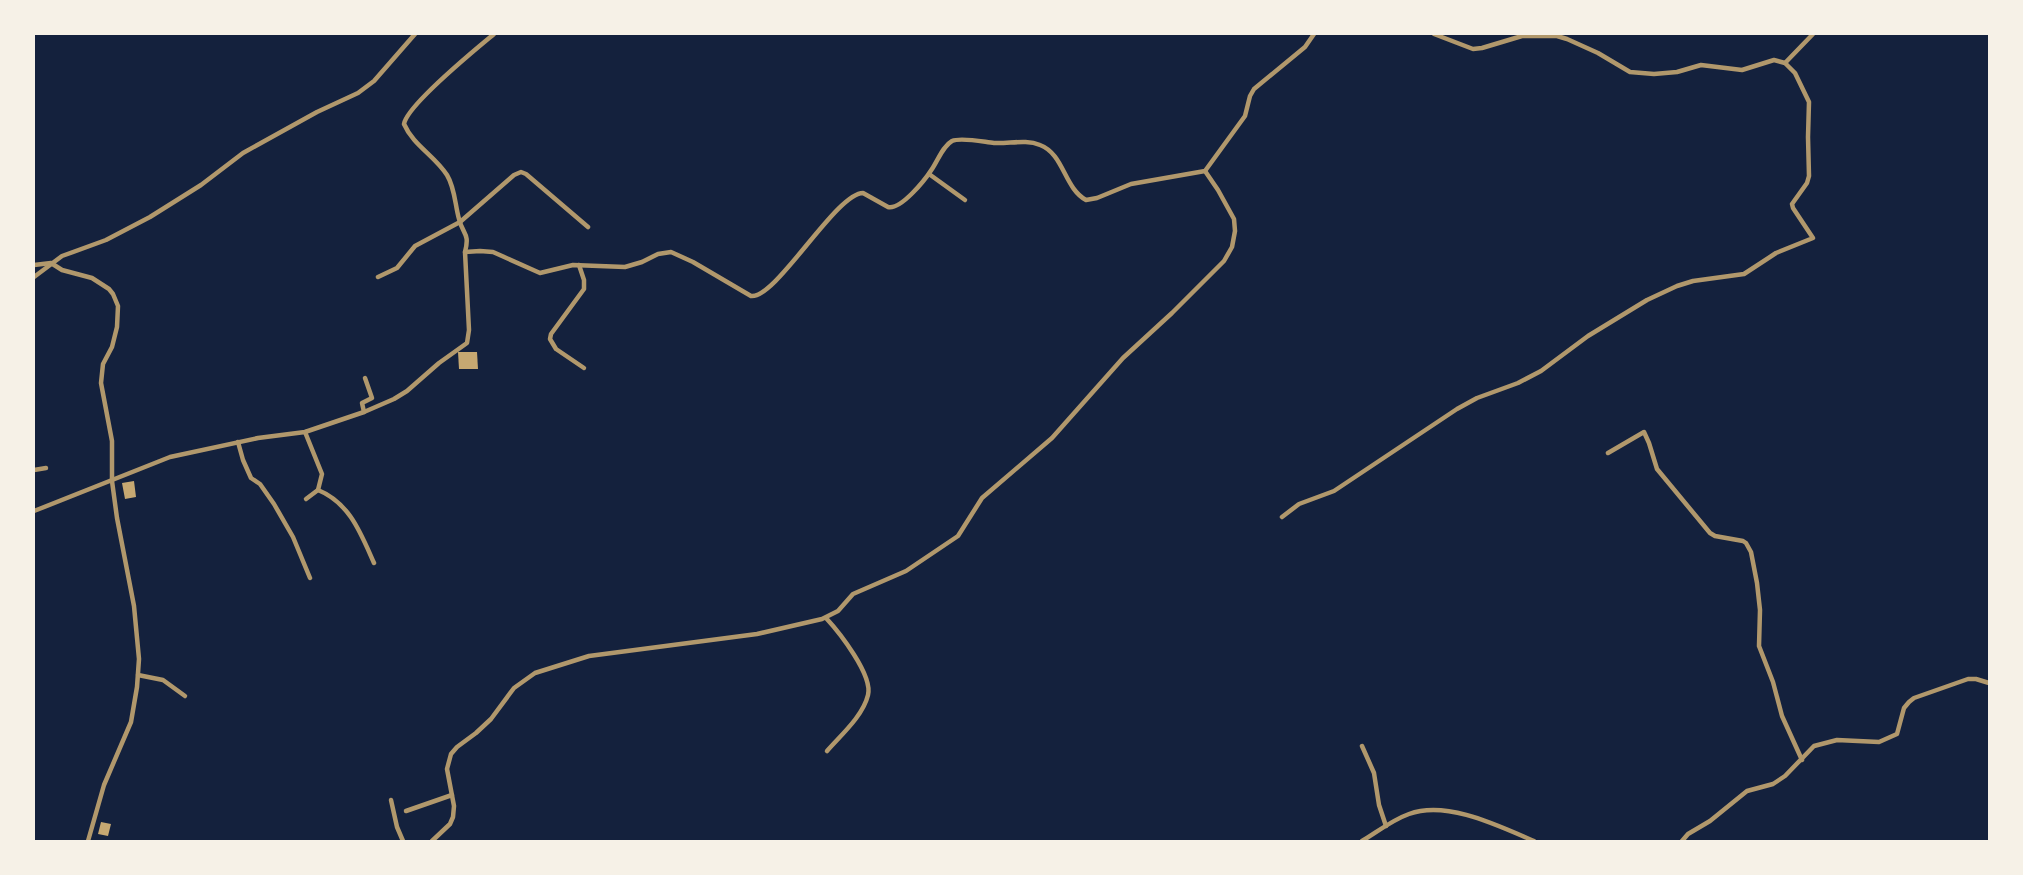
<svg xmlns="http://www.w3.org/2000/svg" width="2023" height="875" font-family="Helvetica,sans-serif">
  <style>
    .building { fill: #c6a872 }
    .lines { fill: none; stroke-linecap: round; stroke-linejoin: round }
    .minor { stroke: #b1986c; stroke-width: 4.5 }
  </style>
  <rect width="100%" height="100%" fill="#14213d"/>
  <g class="building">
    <polygon points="458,352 477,352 478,369 459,369"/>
    <polygon points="134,481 136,497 125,499 122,483"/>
    <polygon points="101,822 111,824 108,836 98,834"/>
  </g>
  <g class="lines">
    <g class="minor">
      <polyline points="1785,63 1813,34"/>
      <polyline points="929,174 965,200"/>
      <path d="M465,252L480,251L493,252L540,273L573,265L625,267L642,262L658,254L671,252L693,262L751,296C776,299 836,193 863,193L888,207C901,210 925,180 932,169C938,160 943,146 952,141C961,137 984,142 994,143C1009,144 1026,139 1040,145C1064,154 1064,188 1086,200L1097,198L1131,184L1205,171L1245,116L1250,96L1254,89L1305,47L1314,34"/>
      <polyline points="34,265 51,263 62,270 92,278 109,289 113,294 118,306 117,327 112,347 103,364 101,383 112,441 112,481 117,518 134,606 139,659 137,687 131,722 104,785 88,841"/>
      <polyline points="579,265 584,280 584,289 551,334 550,339 556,349 584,368"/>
      <polyline points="34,277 62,256 106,240 150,217 201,185 243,153 317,112 358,93 374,81 415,34"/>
      <polyline points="378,277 397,268 415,246 460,222 514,175 521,172 526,174 588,227"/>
      <polyline points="364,412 362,403 372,398 365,378"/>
      <polyline points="305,432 322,474 318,490 306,499"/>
      <polyline points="238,442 243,460 251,478 260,484 274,504 293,537 310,578"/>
      <polyline points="1608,453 1644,432 1649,443 1657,469 1710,533 1715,536 1743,541 1746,543 1751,552 1757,583 1760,610 1759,646 1773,682 1782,716 1802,760"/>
      <polyline points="34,470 46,468"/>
      <path d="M318,490C350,503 361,534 374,563"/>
      <path d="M34,511L170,457L258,438L305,432L364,412L394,399L407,391L439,363L467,343L469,330L465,252C470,233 463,235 459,219C455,205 455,188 447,175C435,156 413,145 404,124C407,105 476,49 494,34"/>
      <polyline points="1282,517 1299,504 1334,491 1457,409 1477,398 1518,383 1541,371 1588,336 1647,300 1677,286 1693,281 1744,274 1776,253 1813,238 1793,208 1792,204 1807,183 1809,176 1808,137 1809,102 1795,73 1785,63 1774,60 1742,70 1701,65 1677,72 1654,74 1630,72 1598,53 1567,39 1557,36 1522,36 1482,48 1473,49 1434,34"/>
      <path d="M826,618C839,632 873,675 868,695C863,716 841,735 827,751"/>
      <polyline points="138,675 163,680 185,696"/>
      <polyline points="1362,746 1374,773 1379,805 1386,826"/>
      <polyline points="391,800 397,827 403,841"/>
      <polyline points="406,811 452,795"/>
      <polyline points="432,841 450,824 453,817 454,806 447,769 451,754 457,747 476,733 491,719 514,688 535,673 589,656 757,634 822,619 838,611 853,594 906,571 958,536 982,498 1052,438 1123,358 1172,313 1224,261 1232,247 1235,231 1234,219 1218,190 1205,171"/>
      <path d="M1362,841C1377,832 1392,820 1409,814C1447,800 1499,826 1534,841"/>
      <polyline points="1682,841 1688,834 1710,821 1747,791 1773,784 1785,776 1814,746 1837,740 1879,742 1897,734 1904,708 1909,702 1914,698 1968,679 1976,679 1989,683"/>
    </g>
  </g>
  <rect width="2023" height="875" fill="none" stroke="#f6f1e7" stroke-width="70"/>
</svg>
